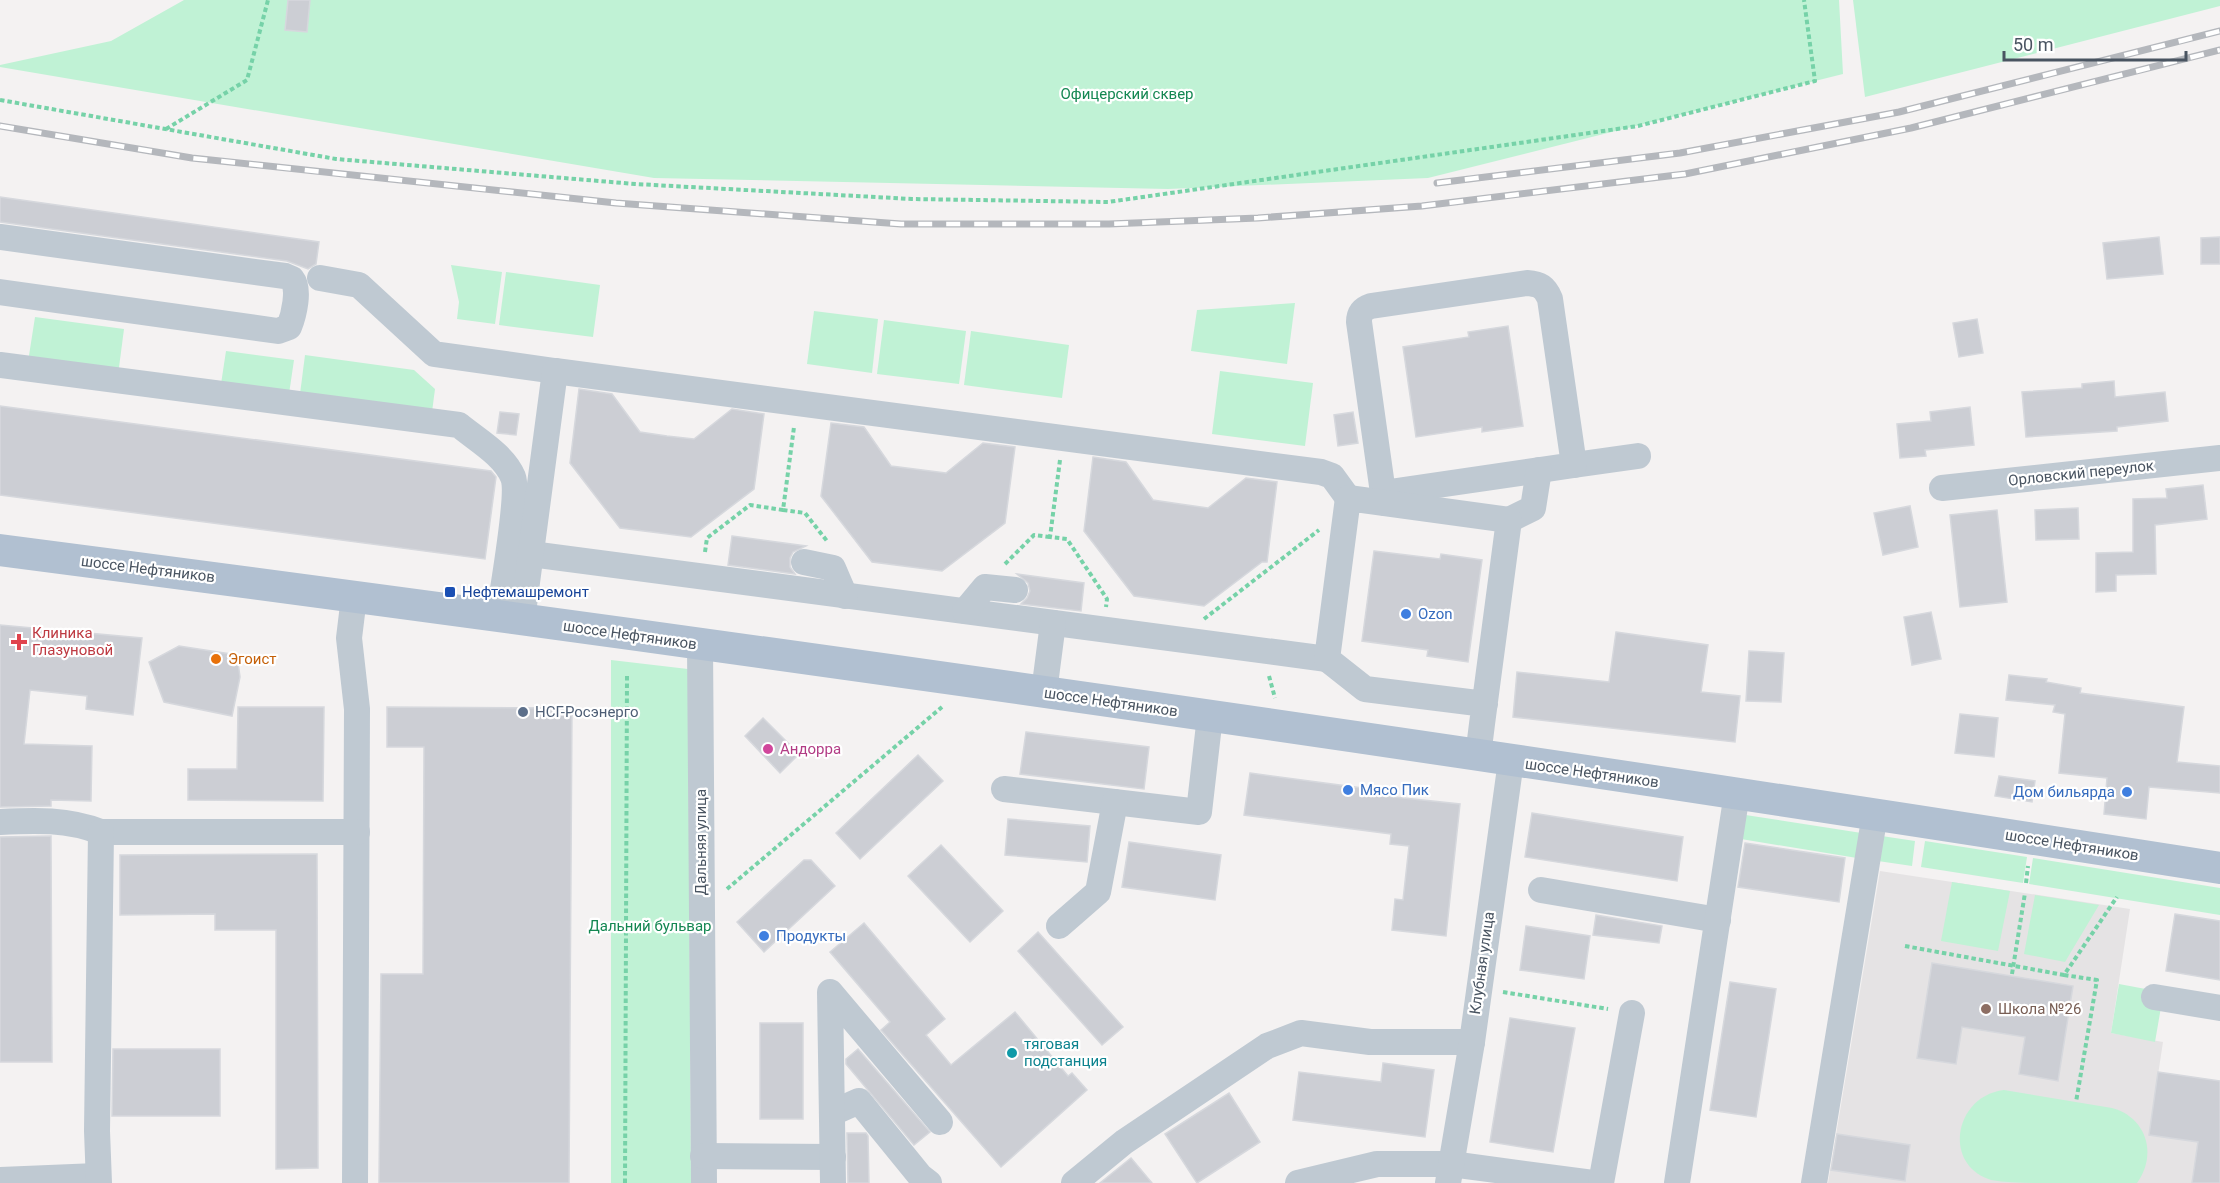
<svg xmlns="http://www.w3.org/2000/svg" width="2220" height="1183" font-family="Roboto,sans-serif">
  <style>
    .education { fill: #e5e3e4 }
    .green { fill: #c0f2d5 }
    .building { fill: #ccced4; stroke: #d6d8dd; stroke-width: 1.5 }
    .lines { fill: none; stroke-linecap: round; stroke-linejoin: round }
    .path { stroke: #76d2a8; stroke-width: 4; stroke-dasharray: 4.5 3; stroke-linecap: butt }
    .minor { stroke: #bfc9d2; stroke-width: 26 }
    .major { stroke: #b1c0d1; stroke-width: 32 }
    .rail-casing { stroke: #b4b7bc; stroke-width: 7 }
    .rail { stroke: #fff; stroke-width: 4.5; stroke-dasharray: 14; stroke-linecap: butt }
    .transit-dot { fill: #1a4fb4; stroke: #fff; stroke-width: 2 }
    .shop-dot { fill: #3f7fe0; stroke: #fff; stroke-width: 2 }
    .health-dot { fill: #e0444e; stroke: #fff; stroke-width: 2 }
    .food-dot { fill: #e8710a; stroke: #fff; stroke-width: 2 }
    .service-dot { fill: #5c6f8a; stroke: #fff; stroke-width: 2 }
    .hotel-dot { fill: #d1479c; stroke: #fff; stroke-width: 2 }
    .education-dot { fill: #8d6e63; stroke: #fff; stroke-width: 2 }
    .culture-dot { fill: #0f9aa8; stroke: #fff; stroke-width: 2 }
    .labels { text-anchor: middle; dominant-baseline: central; stroke-width: 4.5; stroke-linejoin: round; paint-order: stroke }
    .park-label { font-size: 15px; fill: #148752; stroke: #fff }
    .street-label { font-size: 15px; fill: #495461; stroke: #fff }
    .transit-label { font-size: 15px; fill: #164399; stroke: #fff; text-anchor: start }
    .shop-label { font-size: 15px; fill: #366cbe; stroke: #fff; text-anchor: start }
    .health-label { font-size: 15px; fill: #be3a42; stroke: #fff; text-anchor: start }
    .food-label { font-size: 15px; fill: #c56008; stroke: #fff; text-anchor: start }
    .service-label { font-size: 15px; fill: #4e5e75; stroke: #fff; text-anchor: start }
    .hotel-label { font-size: 15px; fill: #b23c85; stroke: #fff; text-anchor: start }
    .education-label { font-size: 15px; fill: #785e54; stroke: #fff; text-anchor: start }
    .culture-label { font-size: 15px; fill: #0d838f; stroke: #fff; text-anchor: start }
  </style>
  <rect width="100%" height="100%" fill="#f4f2f2"/>
  <polygon class="education" points="1880,871 2130,909 2111,1033 2163,1042 2149,1134 2198,1142 2192,1183 1828,1183"/>
  <g class="green">
    <polygon points="184,0 1839,0 1843,74 1428,178 1168,189 654,178 0,67 0,65 111,41"/>
    <polygon points="1853,0 2220,0 2220,6 1865,97"/>
    <polygon points="451,265 502,272 495,324 457,319 459,302"/>
    <polygon points="506,272 600,285 593,337 499,325"/>
    <polygon points="1295,303 1287,364 1191,351 1197,310"/>
    <polygon points="814,311 878,319 872,373 807,364"/>
    <polygon points="35,317 124,329 118,375 28,362"/>
    <polygon points="884,320 966,331 959,384 877,374"/>
    <polygon points="971,331 1069,345 1062,398 964,385"/>
    <polygon points="226,351 294,360 289,394 221,384"/>
    <polygon points="305,355 414,370 435,389 432,412 300,394"/>
    <polygon points="1220,371 1313,383 1305,446 1212,434"/>
    <polygon points="611,660 688,669 691,1183 611,1183"/>
    <polygon points="1739,814 1868,834 1863,859 1735,838"/>
    <polygon points="1875,835 1915,841 1912,866 1871,860"/>
    <polygon points="1925,841 2027,857 2023,883 1921,867"/>
    <polygon points="2033,858 2220,888 2220,915 2029,884"/>
    <polygon points="1952,882 2010,891 1998,951 1941,941"/>
    <polygon points="2035,895 2099,905 2065,962 2024,954"/>
    <polygon points="2119,984 2151,990 2161,1007 2155,1042 2111,1033"/>
    <path d="M2004,1090L2112,1108C2146,1117 2158,1154 2137,1183C2107,1183 2076,1183 2046,1183C2028,1183 2008,1183 1991,1180C1942,1165 1954,1096 2004,1090Z"/>
  </g>
  <g class="building">
    <polygon points="288,0 310,0 307,32 285,30"/>
    <polygon points="0,197 319,242 316,264 308,269 287,261 0,222"/>
    <polygon points="2159,237 2163,274 2107,279 2103,243"/>
    <polygon points="2220,237 2220,264 2201,264 2201,238"/>
    <polygon points="1977,319 1983,353 1959,357 1953,323"/>
    <polygon points="1508,326 1523,426 1482,432 1482,427 1416,437 1403,347 1469,337 1468,332"/>
    <polygon points="2114,381 2115,397 2165,392 2168,421 2117,427 2117,431 2026,437 2022,392 2082,388 2082,384"/>
    <polygon points="579,389 612,394 640,432 667,436 694,439 732,409 764,414 754,489 691,537 620,528 570,463"/>
    <polygon points="0,406 491,471 496,477 485,559 0,495"/>
    <polygon points="1970,407 1974,445 1925,450 1926,456 1900,458 1897,424 1931,421 1930,412"/>
    <polygon points="500,412 519,414 516,435 497,433"/>
    <polygon points="1353,412 1358,443 1338,446 1334,415"/>
    <polygon points="831,423 864,427 891,466 946,473 983,443 1015,447 1005,523 942,571 872,562 821,496"/>
    <polygon points="1093,457 1126,462 1153,500 1180,504 1208,508 1246,478 1277,482 1267,562 1262,562 1204,606 1134,596 1084,531"/>
    <polygon points="2203,485 2207,519 2155,525 2156,574 2116,575 2116,591 2096,592 2096,553 2133,552 2133,499 2167,498 2166,489"/>
    <polygon points="1910,506 1918,547 1883,555 1874,513"/>
    <polygon points="2078,508 2079,539 2036,540 2035,510"/>
    <polygon points="1997,510 2007,602 1960,607 1950,515"/>
    <polygon points="732,536 806,546 793,552 790,558 790,567 795,574 728,565"/>
    <polygon points="1374,551 1440,559 1441,554 1482,560 1468,662 1427,656 1428,650 1362,641"/>
    <polygon points="1017,574 1084,583 1081,611 1021,604 1027,598 1030,591 1028,583"/>
    <polygon points="1931,612 1941,659 1912,665 1904,617"/>
    <polygon points="0,625 142,638 133,715 86,709 87,696 30,690 24,744 92,746 91,801 51,800 51,806 0,807"/>
    <polygon points="1616,632 1708,645 1701,692 1740,696 1735,742 1513,717 1517,672 1609,682"/>
    <polygon points="179,646 237,655 240,677 232,716 164,702 149,662"/>
    <polygon points="1749,651 1784,653 1781,702 1746,701"/>
    <polygon points="2009,675 2047,679 2046,682 2081,688 2080,693 2184,707 2177,762 2220,766 2220,793 2149,787 2146,819 2104,814 2107,778 2059,773 2065,714 2053,712 2055,705 2006,700"/>
    <polygon points="238,707 324,707 323,801 188,800 188,769 237,769"/>
    <polygon points="387,707 572,708 569,1183 379,1183 381,974 423,974 424,747 387,747"/>
    <polygon points="1960,714 1998,718 1994,757 1955,753"/>
    <polygon points="763,718 799,754 780,773 745,736"/>
    <polygon points="1026,732 1149,747 1144,789 1020,774"/>
    <polygon points="918,755 943,781 860,859 836,833"/>
    <polygon points="1250,773 1377,790 1376,795 1460,804 1446,936 1392,930 1395,899 1403,900 1409,846 1390,844 1391,834 1244,815"/>
    <polygon points="1999,776 2035,781 2032,802 1995,796"/>
    <polygon points="1532,813 1683,837 1677,881 1525,857"/>
    <polygon points="1008,819 1090,826 1087,862 1005,855"/>
    <polygon points="51,836 52,1062 0,1062 0,837"/>
    <polygon points="1129,842 1221,855 1215,900 1122,887"/>
    <polygon points="1745,843 1845,858 1839,902 1738,887"/>
    <polygon points="941,845 1003,911 970,942 908,876"/>
    <polygon points="317,854 318,1168 276,1169 276,930 215,930 215,914 120,915 120,855"/>
    <polygon points="804,860 811,860 835,886 764,952 737,922"/>
    <polygon points="2175,914 2220,921 2220,980 2166,971"/>
    <polygon points="1596,915 1662,926 1659,943 1593,935"/>
    <polygon points="864,923 945,1019 926,1035 951,1065 1015,1012 1068,1076 1072,1073 1087,1090 1001,1167 881,1030 890,1022 830,952"/>
    <polygon points="1526,926 1590,936 1584,979 1520,970"/>
    <polygon points="1038,932 1123,1027 1102,1045 1018,951"/>
    <polygon points="1932,963 2073,986 2058,1081 2019,1074 2025,1037 1962,1027 1956,1064 1917,1058"/>
    <polygon points="1730,982 1776,989 1756,1117 1710,1110"/>
    <polygon points="1510,1018 1575,1028 1553,1152 1490,1142"/>
    <rect x="760" y="1023" width="43" height="96"/>
    <polygon points="113,1049 220,1049 220,1116 112,1116"/>
    <polygon points="858,1049 930,1132 914,1145 846,1064 846,1059"/>
    <polygon points="1383,1063 1434,1070 1425,1137 1293,1120 1299,1072 1381,1082"/>
    <polygon points="2158,1072 2220,1081 2220,1183 2192,1183 2198,1142 2149,1135"/>
    <polygon points="1229,1093 1260,1142 1197,1183 1165,1134"/>
    <polygon points="847,1133 866,1133 868,1136 869,1183 848,1183"/>
    <polygon points="1837,1134 1910,1145 1905,1181 1831,1170"/>
    <polygon points="1131,1158 1152,1183 1100,1183"/>
  </g>
  <g class="lines">
    <g class="path">
      <polyline points="0,100 336,159 635,184 912,199 1108,202 1638,126 1815,81 1804,0"/>
      <polyline points="166,129 247,80 268,0"/>
      <polyline points="1060,460 1050,537 1067,539 1107,599 1106,607"/>
      <polyline points="783,510 805,513 827,541"/>
      <polyline points="705,552 707,538 750,505 783,510 794,427"/>
      <polyline points="1005,564 1034,535 1050,537"/>
      <polyline points="1204,619 1319,530"/>
      <polyline points="1269,676 1275,698"/>
      <polyline points="2026,883 2028,866"/>
      <polyline points="727,889 942,707"/>
      <polyline points="1905,946 2064,975 2117,897"/>
      <polyline points="2012,974 2025,893"/>
      <polyline points="2064,975 2097,980 2076,1102"/>
      <polyline points="1503,992 1608,1009"/>
      <polyline points="625,1183 627,676"/>
    </g>
    <g class="minor">
      <path d="M0,237L285,276L292,279C300,289 294,315 289,327L278,331L0,292"/>
      <polyline points="320,278 359,285 434,354 555,371"/>
      <path d="M0,365L459,425C477,440 504,455 513,477C520,495 502,591 499,616"/>
      <polyline points="1574,465 1638,456"/>
      <polyline points="1942,488 2220,458"/>
      <path d="M1383,493L1574,465L1550,299C1545,287 1540,284 1527,283L1371,306C1362,309 1359,313 1359,322L1383,493L1385,503"/>
      <polyline points="1509,520 1533,508 1539,470"/>
      <polyline points="531,554 1327,659"/>
      <polyline points="804,562 833,568 845,596"/>
      <polyline points="354,597 349,638 357,709 355,1183"/>
      <polyline points="965,611 985,587 1015,590"/>
      <polyline points="522,620 555,371 1321,472 1332,476 1348,498"/>
      <polyline points="700,645 704,1183"/>
      <polyline points="1044,692 1053,623"/>
      <polyline points="1478,756 1482,724 1509,520 1348,498 1327,659 1365,689 1485,704"/>
      <polyline points="1004,789 1199,812 1210,716"/>
      <path d="M0,822C35,820 68,819 101,832H357"/>
      <polyline points="1541,890 1718,920"/>
      <polyline points="1059,926 1098,892 1115,802"/>
      <polyline points="2154,997 2220,1008"/>
      <polyline points="832,1113 859,1101 920,1176 929,1183"/>
      <polyline points="703,1156 833,1157"/>
      <polyline points="0,1180 97,1176"/>
      <polyline points="99,1183 97,1131 101,832"/>
      <polyline points="833,1183 830,992 940,1122"/>
      <polyline points="1074,1183 1124,1142 1267,1046 1301,1033 1370,1042 1472,1042"/>
      <polyline points="1298,1183 1377,1164 1451,1164 1593,1183"/>
      <polyline points="1448,1183 1472,1042 1511,761"/>
      <polyline points="1601,1183 1632,1013"/>
      <polyline points="1677,1183 1737,793"/>
      <polyline points="1814,1183 1875,814"/>
    </g>
    <path class="major" d="M0,550C741,646 1482,752 2220,868"/>
    <defs>
      <g id="rail">
        <polyline points="0,126 192,158 616,203 901,224 1109,224 1258,218 1422,206 1685,174 1911,128 2220,50"/>
        <polyline points="1437,183 1680,153 1899,112 2220,31"/>
      </g>
    </defs>
    <use href="#rail" class="rail-casing"/>
    <use href="#rail" class="rail"/>
  </g>
  <rect class="transit-dot" x="444" y="586" width="12" height="12" rx="3"/>
  <g class="shop-dot">
    <circle cx="1406" cy="614" r="6"/>
    <circle cx="1348" cy="790" r="6"/>
    <circle cx="2127" cy="792" r="6"/>
    <circle cx="764" cy="936" r="6"/>
  </g>
  <path class="health-dot" d="M16 633h6v6h6v6h-6v6h-6v-6h-6v-6h6z"/>
  <circle class="food-dot" cx="216" cy="659" r="6"/>
  <circle class="service-dot" cx="523" cy="712" r="6"/>
  <circle class="hotel-dot" cx="768" cy="749" r="6"/>
  <circle class="education-dot" cx="1986" cy="1009" r="6"/>
  <circle class="culture-dot" cx="1012" cy="1053" r="6"/>
  <g class="labels">
    <g class="park-label">
      <text x="1127" y="94">Офицерский сквер</text>
      <text x="650" y="926">Дальний бульвар</text>
    </g>
    <g class="street-label">
      <text transform="translate(2081 473) rotate(-6)">Орловский переулок</text>
      <text transform="translate(148 569) rotate(7)">шоссе Нефтяников</text>
      <text transform="translate(630 635) rotate(8)">шоссе Нефтяников</text>
      <text transform="translate(1111 702) rotate(8)">шоссе Нефтяников</text>
      <text transform="translate(1592 773) rotate(8)">шоссе Нефтяников</text>
      <text transform="translate(701 842) rotate(-90)">Дальняя улица</text>
      <text transform="translate(2072 845) rotate(9)">шоссе Нефтяников</text>
      <text transform="translate(1482 963) rotate(-82)">Клубная улица</text>
    </g>
    <g class="transit-label">
      <text x="462" y="592">Нефтемашремонт</text>
    </g>
    <g class="shop-label">
      <text x="1418" y="614">Ozon</text>
      <text x="1360" y="790">Мясо Пик</text>
      <text x="2115" y="792" text-anchor="end">Дом бильярда</text>
      <text x="776" y="936">Продукты</text>
    </g>
    <g class="health-label">
      <text x="32" y="633">Клиника<tspan x="32" dy="17">Глазуновой</tspan></text>
    </g>
    <g class="food-label">
      <text x="228" y="659">Эгоист</text>
    </g>
    <g class="service-label">
      <text x="535" y="712">НСГ-Росэнерго</text>
    </g>
    <g class="hotel-label">
      <text x="780" y="749">Андорра</text>
    </g>
    <g class="education-label">
      <text x="1998" y="1009">Школа №26</text>
    </g>
    <g class="culture-label">
      <text x="1024" y="1044">тяговая<tspan x="1024" dy="17">подстанция</tspan></text>
    </g>
  </g>
  <path d="M2004 51v9h182v-9" fill="none" stroke="#495461" stroke-width="3"/>
  <text x="2013" y="51" font-size="18" fill="#495461" stroke="#ffffff" stroke-width="4.5" paint-order="stroke">50 m</text>
</svg>
